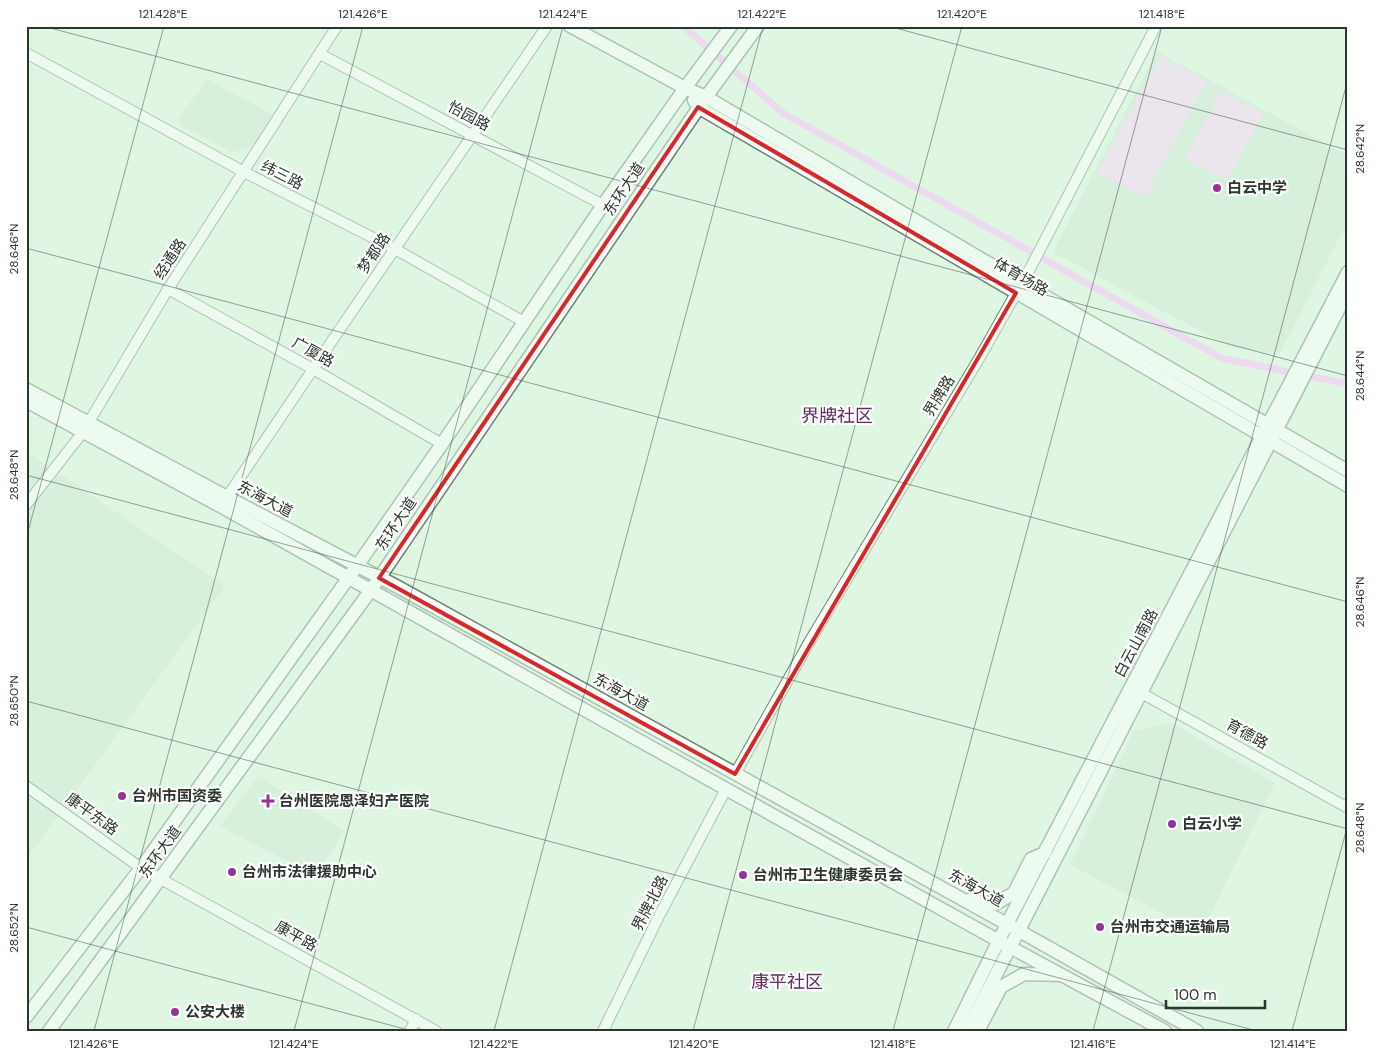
<svg xmlns="http://www.w3.org/2000/svg" width="1374" height="1057" font-family="'DM Sans','Noto Sans SC',sans-serif">
  <style>
    .built { fill: #cce9d2 }
    .green { fill: #fad0fa }
    .lines { fill: none; stroke-linecap: round; stroke-linejoin: round }
    .canal { stroke: #fcbafc; stroke-width: 7 }
    .minor-casing { stroke: #6e8472; stroke-width: 12 }
    .major-casing { stroke: #6e8472; stroke-width: 15 }
    .minor { stroke: #fff; stroke-width: 10 }
    .major { stroke: #fff; stroke-width: 12 }
    .marked { fill: none; stroke: #d62828; stroke-width: 4; stroke-linejoin: round }
    .ticks { fill: none; stroke: #2c352e; stroke-width: 1; stroke-opacity: 0.45 }
    .poi-dot { fill: #963399; stroke: #fff; stroke-width: 2 }
    .labels { text-anchor: middle; dominant-baseline: central; stroke-width: 4.5; stroke-linejoin: round; paint-order: stroke }
    .street-label { font-size: 15px; fill: #2c352e; stroke: #fff }
    .poi-label { font-size: 15px; font-weight: bold; fill: #2c352e; stroke: #fff; text-anchor: start }
    .quarter-label { font-size: 18px; fill: #5d2d5f; stroke: #fff }
    .neatline { fill: none; stroke: #2c352e; stroke-width: 2 }
    .ticks-label { font-size: 12px; text-anchor: middle; fill: #2c352e }
  </style>
  <rect width="100%" height="100%" fill="#dff6e3"/>
  <g class="built">
    <polygon points="1157,51 1348,156 1348,221 1279,355 1230,347 1053,252"/>
    <polygon points="207,79 272,114 253,146 232,152 179,125 179,118"/>
    <polygon points="26,451 225,586 26,860"/>
    <polygon points="1171,723 1275,783 1201,934 1070,865 1134,731"/>
    <polygon points="258,776 344,831 316,876 220,826"/>
  </g>
  <g class="green">
    <polygon points="1161,56 1207,81 1144,198 1097,173"/>
    <polygon points="1221,91 1263,113 1228,181 1185,159"/>
  </g>
  <g class="lines">
    <polyline class="canal" points="683,26 783,113 1221,358 1348,384"/>
    <defs>
      <g id="minor">
        <polyline points="26,53 244,172 395,249 524,322"/>
        <polyline points="320,54 603,205"/>
        <polyline points="168,289 313,369 442,444"/>
        <polyline points="227,497 338,332 547,26"/>
        <polyline points="26,505 83,432 168,289 337,26"/>
        <polyline points="1136,690 1348,808"/>
        <polyline points="735,774 811,639 980,357 1032,265 1156,26"/>
        <polyline points="26,786 141,868 436,1031"/>
        <polyline points="410,1031 416,1019"/>
        <polyline points="603,1031 658,918 726,789"/>
      </g>
      <g id="major">
        <polyline points="570,26 685,88 706,97 1022,283 1348,471"/>
        <polyline points="694,100 698,107 1348,486"/>
        <polyline points="26,389 227,497 398,587 1007,924 1197,1031"/>
        <polyline points="26,401 222,507 726,789 999,941 1165,1031"/>
        <polyline points="969,900 995,904 1014,893 1031,859 1045,853"/>
        <polyline points="26,1017 141,868 357,566 442,444 603,205 685,88 731,26"/>
        <polyline points="49,1031 371,590 706,97 758,26"/>
        <polyline points="954,1031 1007,924 1348,272"/>
        <polyline points="967,1031 1348,291"/>
        <polyline points="978,1031 1001,987 1024,974 1061,975"/>
      </g>
    </defs>
    <use href="#minor" class="minor-casing"/>
    <use href="#major" class="major-casing"/>
    <use href="#minor" class="minor"/>
    <use href="#major" class="major"/>
  </g>
  <path d="M0 0H1374V1057H0ZM698,107L1016,293L735,774L379,578Z" fill="#dff6e3" fill-opacity=".55" fill-rule="evenodd"/>
  <path class="marked" d="M698,107L1016,293L735,774L379,578Z"/>
  <path class="ticks" d="M43,26L1348,376M888,26L1348,150M26,248L1348,602M26,475L1348,829M26,539L164,26M26,701L1257,1031M26,927L412,1031M94,1031L363,26M294,1031L563,26M494,1031L763,26M693,1031L962,26M893,1031L1162,26M1093,1031L1348,79M1292,1031L1348,824"/>
  <g class="poi-dot">
    <circle cx="1217" cy="188" r="5"/>
    <circle cx="122" cy="796" r="5"/>
    <path d="M265.5 793.5h5v5h5v5h-5v5h-5v-5h-5v-5h5z"/>
    <circle cx="1172" cy="824" r="5"/>
    <circle cx="232" cy="872" r="5"/>
    <circle cx="743" cy="875" r="5"/>
    <circle cx="1100" cy="927" r="5"/>
    <circle cx="175" cy="1012" r="5"/>
  </g>
  <g class="labels">
    <g class="street-label">
      <text transform="translate(469 116) rotate(28)">怡园路</text>
      <text transform="translate(282 175) rotate(27)">纬三路</text>
      <text transform="translate(624 189) rotate(-56)">东环大道</text>
      <text transform="translate(374 253) rotate(-56)">梦都路</text>
      <text transform="translate(170 259) rotate(-57)">经通路</text>
      <text transform="translate(1021 277) rotate(30)">体育场路</text>
      <text transform="translate(313 352) rotate(29)">广厦路</text>
      <text transform="translate(939 396) rotate(-59)">界牌路</text>
      <text transform="translate(265 499) rotate(28)">东海大道</text>
      <text transform="translate(396 524) rotate(-56)">东环大道</text>
      <text transform="translate(1136 643) rotate(-62)">白云山南路</text>
      <text transform="translate(621 692) rotate(29)">东海大道</text>
      <text transform="translate(1247 734) rotate(29)">育德路</text>
      <text transform="translate(92 814) rotate(36)">康平东路</text>
      <text transform="translate(160 852) rotate(-54)">东环大道</text>
      <text transform="translate(976 888) rotate(29)">东海大道</text>
      <text transform="translate(650 903) rotate(-63)">界牌北路</text>
      <text transform="translate(296 936) rotate(29)">康平路</text>
    </g>
    <g class="poi-label">
      <text x="1227" y="188">白云中学</text>
      <text x="132" y="796">台州市国资委</text>
      <text x="279" y="801">台州医院恩泽妇产医院</text>
      <text x="1182" y="824">白云小学</text>
      <text x="242" y="872">台州市法律援助中心</text>
      <text x="753" y="875">台州市卫生健康委员会</text>
      <text x="1110" y="927">台州市交通运输局</text>
      <text x="185" y="1012">公安大楼</text>
    </g>
    <g class="quarter-label">
      <text x="837" y="416">界牌社区</text>
      <text x="787" y="982">康平社区</text>
    </g>
  </g>
  <rect width="1374" height="1057" fill="none" stroke="#ffffff" stroke-width="55"/>
  <path d="M1166 1000v8h99v-8" fill="none" stroke="#2c352e" stroke-width="2.5"/>
  <text x="1174" y="1000" font-size="15" fill="#2c352e" stroke="#ffffff" stroke-width="4" paint-order="stroke">100 m</text>
  <rect x="28" y="28" width="1318" height="1002" class="neatline"/>
  <g class="ticks-label">
    <text x="163" y="18">121.428°E</text>
    <text x="363" y="18">121.426°E</text>
    <text x="563" y="18">121.424°E</text>
    <text x="762" y="18">121.422°E</text>
    <text x="962" y="18">121.420°E</text>
    <text x="1162" y="18">121.418°E</text>
    <text transform="translate(1360 149) rotate(-90)" y="4">28.642°N</text>
    <text transform="translate(14 249) rotate(-90)" y="4">28.646°N</text>
    <text transform="translate(1360 376) rotate(-90)" y="4">28.644°N</text>
    <text transform="translate(14 475) rotate(-90)" y="4">28.648°N</text>
    <text transform="translate(1360 602) rotate(-90)" y="4">28.646°N</text>
    <text transform="translate(14 701) rotate(-90)" y="4">28.650°N</text>
    <text transform="translate(1360 828) rotate(-90)" y="4">28.648°N</text>
    <text transform="translate(14 928) rotate(-90)" y="4">28.652°N</text>
    <text x="94" y="1048">121.426°E</text>
    <text x="294" y="1048">121.424°E</text>
    <text x="494" y="1048">121.422°E</text>
    <text x="694" y="1048">121.420°E</text>
    <text x="893" y="1048">121.418°E</text>
    <text x="1093" y="1048">121.416°E</text>
    <text x="1293" y="1048">121.414°E</text>
  </g>
</svg>
